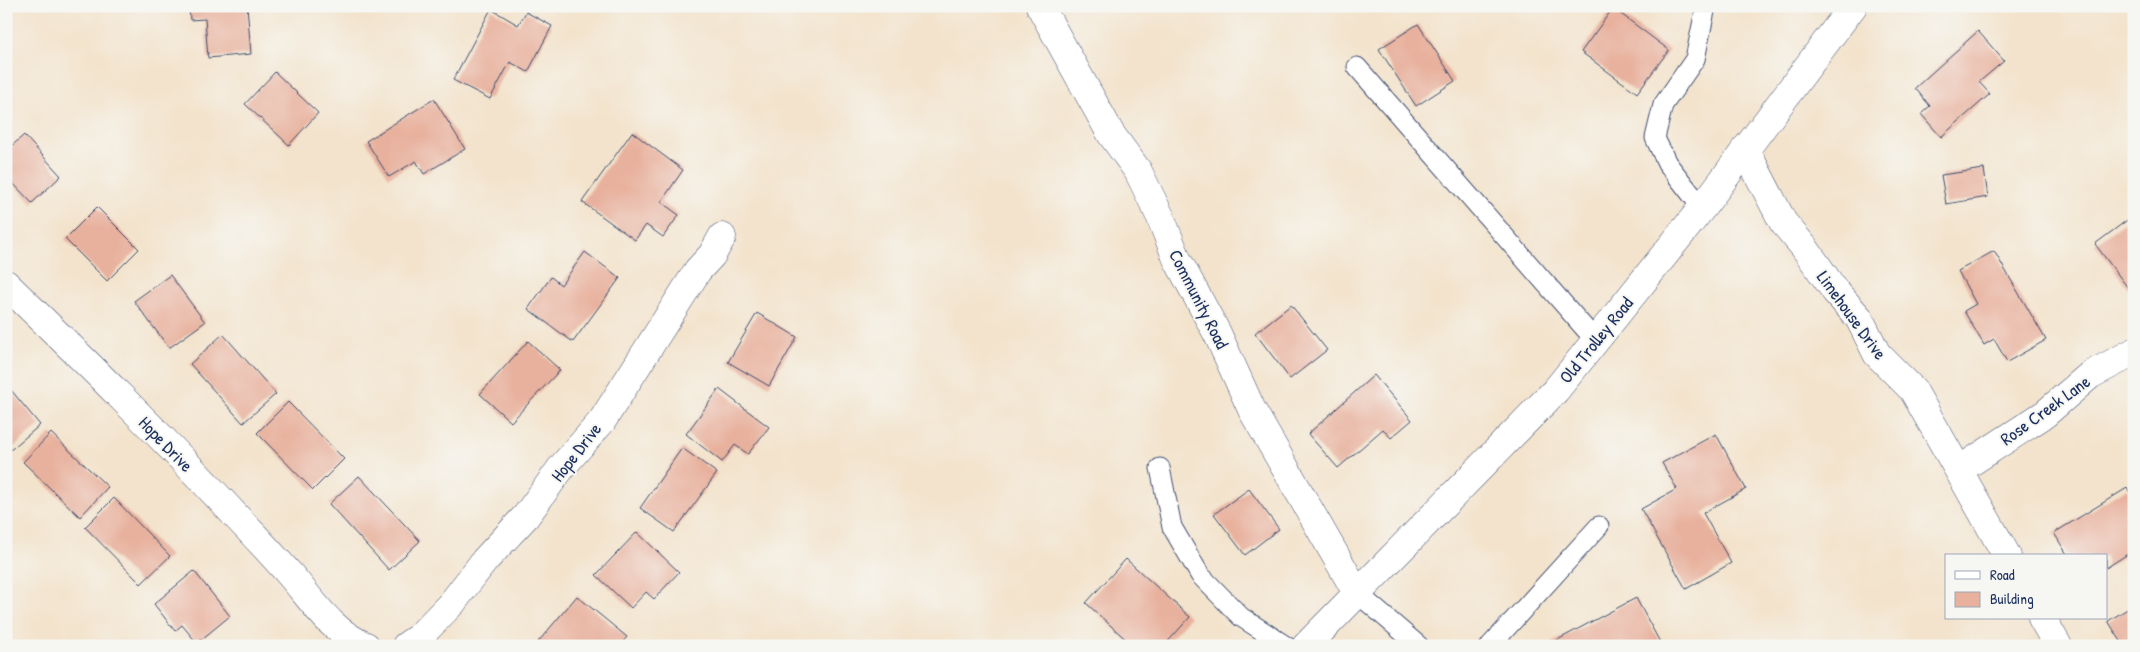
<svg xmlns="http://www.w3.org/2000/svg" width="2140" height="652" font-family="'Patrick Hand',sans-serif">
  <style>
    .building { fill: #e8b19d }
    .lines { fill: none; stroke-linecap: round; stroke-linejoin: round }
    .lane-casing { stroke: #3b4a6e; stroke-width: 21 }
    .street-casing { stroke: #3b4a6e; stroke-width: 29 }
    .primary-casing { stroke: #3b4a6e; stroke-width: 29 }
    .lane { stroke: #fff; stroke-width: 19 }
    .street { stroke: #fff; stroke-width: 28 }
    .primary { stroke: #fff; stroke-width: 28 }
    .labels { text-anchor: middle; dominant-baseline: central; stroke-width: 4; stroke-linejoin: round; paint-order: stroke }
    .street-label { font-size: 18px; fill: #1b2f5e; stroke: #f6f6f2 }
  </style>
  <rect width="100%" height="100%" fill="#f6f6f2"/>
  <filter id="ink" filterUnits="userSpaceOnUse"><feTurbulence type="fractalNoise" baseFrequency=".02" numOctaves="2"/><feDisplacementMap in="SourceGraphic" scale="10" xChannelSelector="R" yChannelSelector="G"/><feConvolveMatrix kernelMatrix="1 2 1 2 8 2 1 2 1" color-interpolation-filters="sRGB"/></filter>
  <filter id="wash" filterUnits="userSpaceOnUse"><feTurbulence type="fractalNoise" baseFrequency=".0096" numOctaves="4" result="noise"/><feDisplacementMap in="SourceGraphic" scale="20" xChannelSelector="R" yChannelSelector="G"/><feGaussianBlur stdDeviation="1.12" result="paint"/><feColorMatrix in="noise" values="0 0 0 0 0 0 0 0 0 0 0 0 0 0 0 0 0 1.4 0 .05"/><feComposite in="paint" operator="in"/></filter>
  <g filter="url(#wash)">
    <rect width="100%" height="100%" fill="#f3e3cc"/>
    <g id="blocks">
      <g class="building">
        <polygon points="189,6 247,6 251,54 208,58 205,19 190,20"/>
        <polygon points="1613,8 1669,50 1637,93 1581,52"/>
        <polygon points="491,9 518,25 526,12 552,26 528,72 510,62 490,99 453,80"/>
        <polygon points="1418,24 1455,81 1416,106 1379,49"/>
        <polygon points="1978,31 2004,61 1979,82 1990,94 1941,137 1921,114 1930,106 1915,88"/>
        <polygon points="275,72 318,113 289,145 245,104"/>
        <polygon points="434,99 465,149 424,174 416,161 389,177 366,141"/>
        <polygon points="632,132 683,170 661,202 679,215 663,237 646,225 635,240 582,202"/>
        <polygon points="24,135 61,176 32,203 6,176 6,151"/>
        <polygon points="1984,169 1988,197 1946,204 1941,175"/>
        <polygon points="97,207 139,249 107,281 65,239"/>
        <polygon points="2134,215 2134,296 2095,244"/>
        <polygon points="1994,251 2046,340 2007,362 1994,339 1984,345 1964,311 1976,304 1958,271"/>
        <polygon points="585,252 620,278 573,342 528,309 551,277 561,285"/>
        <polygon points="170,275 205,322 169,348 134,301"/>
        <polygon points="1291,305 1327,350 1290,379 1255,333"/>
        <polygon points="757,313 797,337 769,386 728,362"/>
        <polygon points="223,334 276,394 243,423 190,364"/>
        <polygon points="528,341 560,370 511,422 480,394"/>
        <polygon points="1374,375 1412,420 1391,438 1383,429 1338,468 1308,434"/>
        <polygon points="6,384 40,425 8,452 6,449"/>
        <polygon points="719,389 769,427 748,454 735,445 722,462 686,434"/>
        <polygon points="288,402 344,459 313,490 257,433"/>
        <polygon points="51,433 108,487 80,517 23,462"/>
        <polygon points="1716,434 1746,489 1703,513 1731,563 1686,589 1641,509 1677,489 1662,463"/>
        <polygon points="682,448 717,473 674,532 640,508"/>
        <polygon points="359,476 420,541 389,570 329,504"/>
        <polygon points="2127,488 2134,499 2134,550 2106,568 2106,556 2068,556 2054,533"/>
        <polygon points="1249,489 1279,529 1245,555 1214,514"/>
        <polygon points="114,498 170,556 141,584 85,527"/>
        <polygon points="637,532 679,572 654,599 646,592 631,608 596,575"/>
        <polygon points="1126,559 1190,617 1164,646 1133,646 1086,603"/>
        <polygon points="194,571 230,616 197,643 182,625 175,631 154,604"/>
        <polygon points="577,596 627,637 619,646 543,646 538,642"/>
        <polygon points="1636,598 1662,646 1546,646"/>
        <polygon points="2134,605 2134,646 2124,646 2108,621"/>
      </g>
    </g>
  </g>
  <g filter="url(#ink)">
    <use href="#blocks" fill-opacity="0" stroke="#3b4a6e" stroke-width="1"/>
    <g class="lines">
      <defs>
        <g id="lane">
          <polyline points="1357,67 1595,340"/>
          <polyline points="1702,208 1667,163 1655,138 1663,105 1695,59 1706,6"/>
          <polyline points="1160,468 1172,527 1200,575 1241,617 1286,646"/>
          <polyline points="1357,593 1419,646"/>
          <polyline points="1490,646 1599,526"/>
        </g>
        <g id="street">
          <polyline points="1040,6 1111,134 1138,171 1160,216 1177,259 1218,335 1252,410 1357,593"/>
          <polyline points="1745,149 1783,222 1804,247 1835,291 1859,318 1877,354 1913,390 2007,556"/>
          <path d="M6,284C83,359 160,434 233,513C253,534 273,555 292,577C314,603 333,633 366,646"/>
          <polyline points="1959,470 2045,414 2090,375 2134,352"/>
          <polyline points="2042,618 2058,646"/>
          <polyline points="406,646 419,637 452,603 485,560 526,516 561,468 602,421 698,270 712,255 722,237"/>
        </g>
        <polyline id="primary" points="1306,646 1556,390 1702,208 1853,6"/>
      </defs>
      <use href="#lane" class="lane-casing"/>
      <use href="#street" class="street-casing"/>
      <use href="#primary" class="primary-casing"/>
      <use href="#lane" class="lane"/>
      <use href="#street" class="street"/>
      <use href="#primary" class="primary"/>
    </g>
  </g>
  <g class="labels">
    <g class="street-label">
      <text transform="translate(1199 299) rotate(63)">Community Road</text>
      <text transform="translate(1852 315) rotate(54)">Limehouse Drive</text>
      <text transform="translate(1596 340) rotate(-51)">Old Trolley Road</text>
      <text transform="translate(2045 410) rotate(-36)">Rose Creek Lane</text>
      <text transform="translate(166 444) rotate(46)">Hope Drive</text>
      <text transform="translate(576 452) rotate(-52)">Hope Drive</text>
    </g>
  </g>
  <rect width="2140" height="652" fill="none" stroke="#f6f6f2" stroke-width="25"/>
  <rect x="1945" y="554" width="162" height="65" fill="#f6f6f2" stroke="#9ea6b7"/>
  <rect x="1955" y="571" width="25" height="8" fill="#ffffff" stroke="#9ea6b7"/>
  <text x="1990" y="580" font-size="15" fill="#1b2f5e">Road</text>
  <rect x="1955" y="592" width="25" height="15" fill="#e8b19d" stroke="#9ea6b7"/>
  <text x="1990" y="604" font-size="15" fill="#1b2f5e">Building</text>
</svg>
